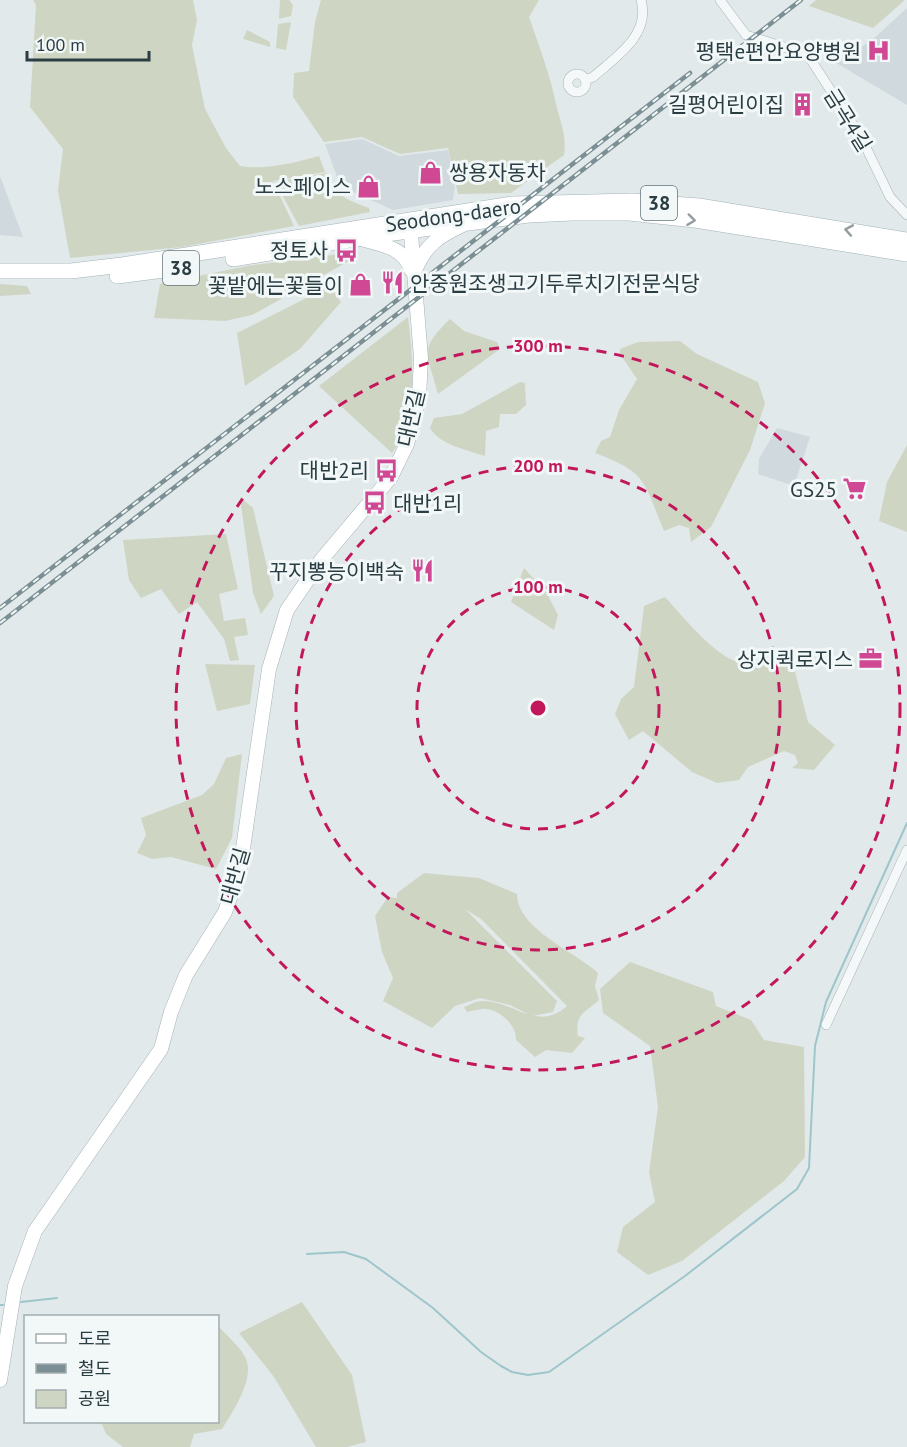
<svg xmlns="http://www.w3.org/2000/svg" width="907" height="1447" font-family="'PT Sans','Noto Sans KR',sans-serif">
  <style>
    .built { fill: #d0d9dd }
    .green { fill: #cfd5c3 }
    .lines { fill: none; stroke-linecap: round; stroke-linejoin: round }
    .stream { stroke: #9dc6cb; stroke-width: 2 }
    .street-casing { stroke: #a7b2b5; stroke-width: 10 }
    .secondary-casing { stroke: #a7b2b5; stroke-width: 15 }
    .primary-casing { stroke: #a1b2b7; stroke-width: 16 }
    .street { stroke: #f5f8f9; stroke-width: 9 }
    .secondary { stroke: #fff; stroke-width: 14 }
    .primary { stroke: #fff; stroke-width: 15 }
    .rail-casing { stroke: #7b8f94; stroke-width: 4.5 }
    .rail { stroke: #f2f7f8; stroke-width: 2; stroke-dasharray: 7; stroke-linecap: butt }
    .oneway { stroke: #949ea1 }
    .ring { fill: none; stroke: #c2185b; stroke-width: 3; stroke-dasharray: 10 8 }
    .labels { text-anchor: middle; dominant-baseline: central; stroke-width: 6; stroke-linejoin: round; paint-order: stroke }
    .shield { fill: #f2f7f8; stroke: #667579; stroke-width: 1.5 }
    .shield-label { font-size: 20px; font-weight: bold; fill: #2a3d43 }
    .poi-label { font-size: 21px; fill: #2a3d43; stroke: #f2f7f8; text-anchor: end }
    .street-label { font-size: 21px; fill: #2a3d43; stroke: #f2f7f8 }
    .centre { fill: #c2185b; stroke: #f2f7f8; stroke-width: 3 }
    .ring-label { font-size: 18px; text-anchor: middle; font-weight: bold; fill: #c2185b; stroke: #f2f7f8; stroke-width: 6; stroke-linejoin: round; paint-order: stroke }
  </style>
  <rect width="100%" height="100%" fill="#e2e9eb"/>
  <g class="built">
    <polygon points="907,8 907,105 833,61 870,42"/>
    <polygon points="362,139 399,156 448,150 455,184 453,200 393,210 353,192 337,177 325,144"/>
    <polygon points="0,176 23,237 0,235"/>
    <polygon points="777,428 810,437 794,486 758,474 759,459"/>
  </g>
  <g class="green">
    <path d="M33,0H193L197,20L192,45L205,109L226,148L240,166C266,170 294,163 319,156L325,172L273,181L294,226L182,247L70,258L58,190L63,149L30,107L36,5Z"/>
    <polygon points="280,0 289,0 293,5 291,16 279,19"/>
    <path d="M321,0H539L529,17C539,46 550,74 556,104C560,122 567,135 564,155L511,193L458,194L448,148L400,154L362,137L324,142L293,97L294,73L309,71L315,22Z"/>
    <polygon points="816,0 905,0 873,28 809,6"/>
    <polygon points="291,22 286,50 276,48 278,24"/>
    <polygon points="247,30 270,42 270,47 243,39"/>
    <path d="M327,173C334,196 348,200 369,208L370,212L299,226L275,182Z"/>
    <polygon points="340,254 347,255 349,261 252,315 225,321 154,318 160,284 247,266"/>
    <polygon points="0,284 27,286 31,294 0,296"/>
    <polygon points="330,286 341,302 300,349 245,386 237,333"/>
    <path d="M408,317C413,358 419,418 392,453L319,386Z"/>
    <path d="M450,319L464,331L497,342L500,349L438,394C428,353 417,351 450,319Z"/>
    <path d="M680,341L697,354L758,382L765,403L750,450L711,527L691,542L689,528L679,525L664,531C643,481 648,473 595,453L601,441L610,437L619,410L637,379L620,354V349L638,342Z"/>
    <path d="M520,382L525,383L526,405L516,414H500L499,427L486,431L485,456C467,450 440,445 430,428L434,418L462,414Z"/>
    <polygon points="907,445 907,532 879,521 887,482"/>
    <polygon points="240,497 253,508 274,596 261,614 253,593"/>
    <polygon points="226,534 238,589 219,594 224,621 245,618 248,635 234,637 239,660 230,661 224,639 197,602 179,614 161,589 141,598 129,580 123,540"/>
    <polygon points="524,568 546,592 558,615 554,630 511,602"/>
    <path d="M665,597C683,616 720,665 749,664C762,663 777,659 791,656L808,722L835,745L814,770L792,768L798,763L795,755L784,751L748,767L739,780L717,783L692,772L643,731L629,740L615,714L621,699L634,687L644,606Z"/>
    <polygon points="205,664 255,665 250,704 217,711"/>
    <polygon points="242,754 232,838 216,869 171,857 152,859 137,853 146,835 141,818 202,795 214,784 226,758"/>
    <path d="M424,873L479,878L517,894C517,929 576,952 598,973L595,986L599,1000C586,1012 574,1014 578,1036L585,1038L572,1053L546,1050L535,1057L516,1040C517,1026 501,1011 487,1009C482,1008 473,1011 467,1012L464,1007C469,1005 476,1001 482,1001C513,1000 537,1033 567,1006L481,919L465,909L557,1001L553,1012L532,1016L510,1005L480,998L455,1006L432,1028L383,1001L393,978L382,952L375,916L388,897L397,898V893Z"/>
    <polygon points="630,962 713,992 716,1006 751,1020 764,1040 804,1047 805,1157 784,1181 682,1261 648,1275 617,1252 623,1227 655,1202 649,1172 658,1107 650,1046 603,1013 600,989"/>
    <polygon points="302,1302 352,1375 366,1442 347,1447 316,1447 274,1377 239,1333"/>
    <path d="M218,1326C226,1335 241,1347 246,1359C255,1379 232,1413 222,1429L194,1434L190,1447H123L106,1434L101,1422H218Z"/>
  </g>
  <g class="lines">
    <g class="stream">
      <polyline points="307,1254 344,1252 366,1259 433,1308 481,1352 501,1366 512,1372 528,1375 549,1372 685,1276 797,1189 809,1168 815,1046 826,1002 907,823"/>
      <polyline points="21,1302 57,1298"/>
      <polyline points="0,1305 3,1305"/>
    </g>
    <defs>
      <g id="street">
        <polyline points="720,0 746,35 803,53 811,60 861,137 890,197 907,215"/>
        <circle cx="577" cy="83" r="9"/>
        <path d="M585,80L593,77C616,57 651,35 641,0"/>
        <polyline points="826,1025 907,850"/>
      </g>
      <g id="secondary">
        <path d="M361,239C382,245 404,247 411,270"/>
        <path d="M416,268C426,245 439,236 461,226"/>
        <polyline points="0,1380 15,1286 35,1231 161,1049 171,1012 186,975 225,912 240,869 269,669 287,610 322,559 391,477 407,444 419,398 421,358 410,222"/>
      </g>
      <g id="primary">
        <polyline points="233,259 386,234 529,215 572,213 629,213 695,220 907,254"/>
        <polyline points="0,271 71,271 122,265 512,204 631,201 699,206 907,240"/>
        <polyline points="117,276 188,267"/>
      </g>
    </defs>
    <use href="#street" class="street-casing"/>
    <use href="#secondary" class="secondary-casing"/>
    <use href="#primary" class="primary-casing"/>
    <use href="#street" class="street"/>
    <use href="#secondary" class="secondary"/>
    <use href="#primary" class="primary"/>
    <defs>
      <g id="rail">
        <polyline points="0,608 690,73"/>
        <polyline points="0,623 801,0"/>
      </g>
    </defs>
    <use href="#rail" class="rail-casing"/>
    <use href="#rail" class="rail"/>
  </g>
  <defs><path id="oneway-chevron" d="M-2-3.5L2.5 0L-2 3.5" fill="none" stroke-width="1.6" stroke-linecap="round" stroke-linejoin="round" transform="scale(1.5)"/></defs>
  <g class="oneway">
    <use href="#oneway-chevron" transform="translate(691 220) rotate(7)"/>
    <use href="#oneway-chevron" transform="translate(849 230) rotate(-170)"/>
  </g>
  <g class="ring">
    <circle cx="538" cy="708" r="121"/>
    <circle cx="538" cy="708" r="242"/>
    <circle cx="538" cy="708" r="362"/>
  </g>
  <defs>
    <symbol id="hospital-bare" viewBox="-9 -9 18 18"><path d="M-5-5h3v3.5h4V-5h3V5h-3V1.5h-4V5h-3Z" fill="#d04793" stroke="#f2f7f8" stroke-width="2.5" paint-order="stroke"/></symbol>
    <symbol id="building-bare" viewBox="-9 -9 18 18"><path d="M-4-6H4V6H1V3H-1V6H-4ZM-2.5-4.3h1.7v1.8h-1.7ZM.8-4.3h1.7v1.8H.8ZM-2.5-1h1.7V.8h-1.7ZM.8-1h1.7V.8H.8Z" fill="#d04793" stroke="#f2f7f8" stroke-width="2.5" paint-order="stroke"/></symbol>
    <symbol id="shop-bare" viewBox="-9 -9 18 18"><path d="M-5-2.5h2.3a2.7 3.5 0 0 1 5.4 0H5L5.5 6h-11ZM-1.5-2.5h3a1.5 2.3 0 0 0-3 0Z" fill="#d04793" stroke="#f2f7f8" stroke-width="2.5" paint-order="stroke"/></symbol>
    <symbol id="bus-bare" viewBox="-9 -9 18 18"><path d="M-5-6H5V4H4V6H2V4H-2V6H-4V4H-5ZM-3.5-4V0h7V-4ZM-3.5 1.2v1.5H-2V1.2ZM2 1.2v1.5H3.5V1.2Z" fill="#d04793" stroke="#f2f7f8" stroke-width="2.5" paint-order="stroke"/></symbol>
    <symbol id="restaurant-bare" viewBox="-9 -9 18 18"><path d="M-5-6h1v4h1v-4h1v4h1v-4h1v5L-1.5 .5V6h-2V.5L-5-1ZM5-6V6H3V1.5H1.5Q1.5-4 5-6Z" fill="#d04793" stroke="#f2f7f8" stroke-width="2.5" paint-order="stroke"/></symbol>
    <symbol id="supermarket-bare" viewBox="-9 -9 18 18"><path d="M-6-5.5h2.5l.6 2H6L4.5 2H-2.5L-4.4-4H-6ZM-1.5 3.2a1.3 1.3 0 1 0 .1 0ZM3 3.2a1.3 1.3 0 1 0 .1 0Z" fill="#d04793" stroke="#f2f7f8" stroke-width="2.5" paint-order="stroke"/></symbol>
    <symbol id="office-bare" viewBox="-9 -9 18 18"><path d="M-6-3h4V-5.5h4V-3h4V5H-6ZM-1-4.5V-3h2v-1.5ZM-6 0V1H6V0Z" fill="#d04793" stroke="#f2f7f8" stroke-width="2.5" paint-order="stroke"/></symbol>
  </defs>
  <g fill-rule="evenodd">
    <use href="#hospital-bare" x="862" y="34" width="33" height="33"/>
    <use href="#building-bare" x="786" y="88" width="33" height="33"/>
    <use href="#shop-bare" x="414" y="156" width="33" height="33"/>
    <use href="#shop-bare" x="352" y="170" width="33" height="33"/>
    <use href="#bus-bare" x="330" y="234" width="33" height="33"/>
    <use href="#restaurant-bare" x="376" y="266" width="33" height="33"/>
    <use href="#shop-bare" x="344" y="268" width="33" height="33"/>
    <use href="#bus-bare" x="370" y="454" width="33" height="33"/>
    <use href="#supermarket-bare" x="838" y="472" width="33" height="33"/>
    <use href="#bus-bare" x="358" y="486" width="33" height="33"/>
    <use href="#restaurant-bare" x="406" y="554" width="33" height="33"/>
    <use href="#office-bare" x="854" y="642" width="33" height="33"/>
  </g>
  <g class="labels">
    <g class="shield">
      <rect x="641" y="186" width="36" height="34" rx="4.5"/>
      <rect x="163" y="251" width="36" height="34" rx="4.5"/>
    </g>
    <g class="shield-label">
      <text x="659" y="203">38</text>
      <text x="181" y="268">38</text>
    </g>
    <g class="poi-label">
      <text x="861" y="51">평택e편안요양병원</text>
      <text x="784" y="104">길평어린이집</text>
      <text x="449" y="172" text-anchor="start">쌍용자동차</text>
      <text x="351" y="186">노스페이스</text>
      <text x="328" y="250">정토사</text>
      <text x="410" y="283" text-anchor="start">안중원조생고기두루치기전문식당</text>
      <text x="343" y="285">꽃밭에는꽃들이</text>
      <text x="369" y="470">대반2리</text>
      <text x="837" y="489">GS25</text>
      <text x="393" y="503" text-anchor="start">대반1리</text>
      <text x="404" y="571">꾸지뽕능이백숙</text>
      <text x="853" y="659">상지퀵로지스</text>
    </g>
    <g class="street-label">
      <text transform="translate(848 120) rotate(58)">금곡4길</text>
      <text transform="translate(453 215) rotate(-8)">Seodong-daero</text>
      <text transform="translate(411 418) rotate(-77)">대반길</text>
      <text transform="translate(235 876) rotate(-74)">대반길</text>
    </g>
  </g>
  <circle cx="538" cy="708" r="9" class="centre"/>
  <g class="ring-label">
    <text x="538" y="352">300 m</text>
    <text x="538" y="472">200 m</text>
    <text x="538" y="593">100 m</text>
  </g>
  <rect x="24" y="1315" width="195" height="108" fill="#f2f7f8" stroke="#a2adb0" stroke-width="1.5"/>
  <rect x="36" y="1334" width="30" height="9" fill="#ffffff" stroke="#a2adb0" stroke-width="1.5"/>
  <text x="78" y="1345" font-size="18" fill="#2a3d43">도로</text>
  <rect x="36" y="1364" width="30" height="9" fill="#7b8f94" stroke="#a2adb0" stroke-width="1.5"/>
  <text x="78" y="1375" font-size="18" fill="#2a3d43">철도</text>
  <rect x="36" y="1390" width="30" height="18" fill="#cfd5c3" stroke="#a2adb0" stroke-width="1.5"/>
  <text x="78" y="1405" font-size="18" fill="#2a3d43">공원</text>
  <path d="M27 51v9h122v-9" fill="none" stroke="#2a3d43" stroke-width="3"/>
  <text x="36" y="51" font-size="18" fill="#2a3d43" stroke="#f2f7f8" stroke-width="4.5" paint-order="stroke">100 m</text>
</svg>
